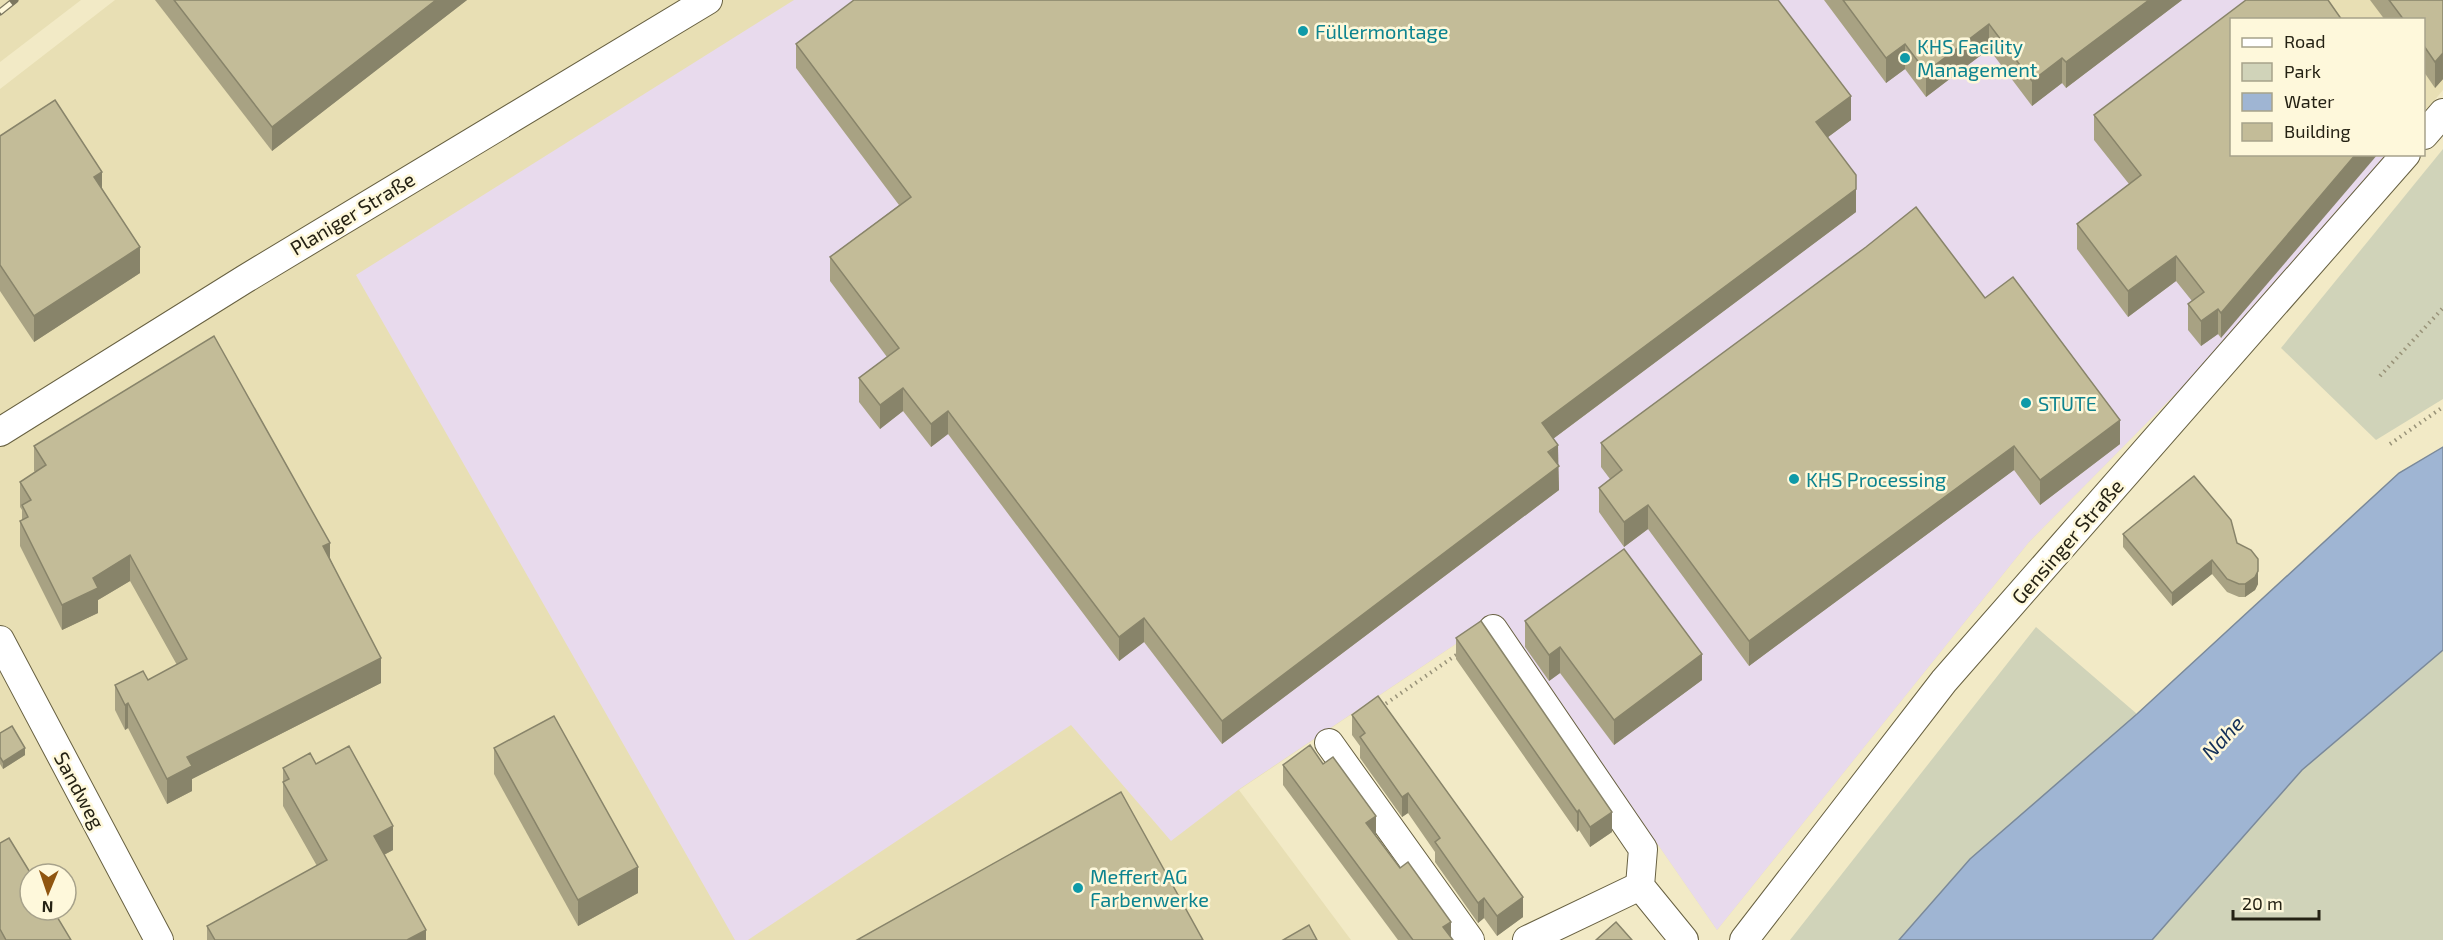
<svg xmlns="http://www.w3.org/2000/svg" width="2443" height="940" font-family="'Exo 2',sans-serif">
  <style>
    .built { fill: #e8dfb4; fill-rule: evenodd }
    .industrial { fill: #e8daed }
    .green { fill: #d0d3b9 }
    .water { fill: #9fb5d3; stroke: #7a899a; stroke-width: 1.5 }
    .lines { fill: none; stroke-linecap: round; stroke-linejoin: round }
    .minor-casing { stroke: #676041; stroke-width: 30 }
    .path { stroke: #999379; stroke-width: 4; stroke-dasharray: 1.5 4.5; stroke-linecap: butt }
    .minor { stroke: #fff; stroke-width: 28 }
    .rail-casing { stroke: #7c7760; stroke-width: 7 }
    .rail { stroke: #fef8db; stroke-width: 4.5; stroke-dasharray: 14; stroke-linecap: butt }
    .wall { fill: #a8a283 }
    .shaded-wall { fill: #88846a }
    .building { fill: #c3bc98; stroke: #88846a; stroke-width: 1.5 }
    .culture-dot { fill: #0f9aa8; stroke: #fef8db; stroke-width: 2 }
    .labels { text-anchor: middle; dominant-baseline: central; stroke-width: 5; stroke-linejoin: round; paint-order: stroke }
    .culture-label { font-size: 20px; fill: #0d838f; stroke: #fef8db; text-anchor: start }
    .street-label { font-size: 20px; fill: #252214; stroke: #fef8db }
    .water-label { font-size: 21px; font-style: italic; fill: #133058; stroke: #fef8db }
  </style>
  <rect width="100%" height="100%" fill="#f2eac6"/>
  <g class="built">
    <polygon points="0,0 81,0 0,62"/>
    <path d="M115,0H2443V90L2424,113V20H2232V154L2200,369L2029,542L1717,930L1499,615L1239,790L1351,940H0V89ZM30,874H66V910H30Z"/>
  </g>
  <polygon class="industrial" points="794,0 2326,0 2232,20 2232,154 2387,155 2200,369 2029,542 1717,930 1499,615 1238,790 1171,841 1071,725 748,940 735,940 356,275"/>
  <g class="green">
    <polygon points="2443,149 2443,399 2376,440 2281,348"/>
    <polygon points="2036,627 2137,714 1970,859 1899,940 1790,940"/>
    <polygon points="2443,650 2443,940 2152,940 2302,770"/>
  </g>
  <polygon class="water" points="2443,447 2443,650 2302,770 2152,940 1899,940 1970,859 2137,714 2399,473"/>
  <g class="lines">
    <defs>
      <g id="minor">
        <polyline points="2424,135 2443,113"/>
        <polyline points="0,432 245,279 708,0"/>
        <polyline points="1493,629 1643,849 1640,886 1684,940"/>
        <polyline points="0,640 159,940"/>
        <polyline points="1329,743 1470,940"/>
        <polyline points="1527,940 1640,886"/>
        <polyline points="1744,940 1944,681 2406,154"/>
      </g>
    </defs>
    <use href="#minor" class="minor-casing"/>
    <g class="path">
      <polyline points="2380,376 2443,308"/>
      <polyline points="2390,444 2443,407"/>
      <polyline points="1381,707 1459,653"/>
    </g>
    <use href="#minor" class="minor"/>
    <defs>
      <polyline id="rail" points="0,12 15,0"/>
    </defs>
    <use href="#rail" class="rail-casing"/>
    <use href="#rail" class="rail"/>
  </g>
  <g class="wall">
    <polygon points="155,0 467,0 272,151"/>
    <polygon points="1824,0 2182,0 2066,88 2062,83 2032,106 1989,49 1926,97 1905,69 1886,83"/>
    <polygon points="2370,0 2443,0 2443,79 2435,88 2424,72 2424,20 2385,20"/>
    <polygon points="2342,20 2221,338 2218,334 2201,346 2188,330 2188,304 2192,301 2176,281 2128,317 2077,249 2077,224 2129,184 2094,140 2094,115"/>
    <polygon points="796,44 1851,120 1828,137 1856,198 1856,212 1553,439 1558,465 1559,490 1222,744 1144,642 1119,661 948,434 931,447 903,411 880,429 859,402 859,378 887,357 830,281 830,257 899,205 796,68"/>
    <polygon points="0,136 102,188 140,273 34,342 0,291"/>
    <polygon points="1985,298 2120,444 2040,505 2014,470 1749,666 1648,529 1624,547 1599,512 1599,488 1610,479 1601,467 1601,443"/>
    <polygon points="34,446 330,558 381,683 192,779 192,791 167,804 128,728 125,730 115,710 115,685 148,680 177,665 130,581 98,600 98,613 62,630 20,546 20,521 22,520 22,510 20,507 20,482 35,472 34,471"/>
    <polygon points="2123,534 2237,543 2258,584 2255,590 2245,597 2239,597 2227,592 2212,574 2172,606 2123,547"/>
    <polygon points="1525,621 1702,680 1614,745 1560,673 1549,681 1525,647"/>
    <polygon points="1456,638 1612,832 1590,847 1579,830 1577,832 1456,659"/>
    <polygon points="1352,715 1523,917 1497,936 1484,918 1478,923 1435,862 1435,852 1408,813 1402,817 1360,758 1360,746 1352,735"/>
    <polygon points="0,733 25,755 3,769 0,764"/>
    <polygon points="494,748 638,893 578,926 494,774"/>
    <polygon points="316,764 393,850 384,855 426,940 207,940 207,926 317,866 283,806 283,768"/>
    <polygon points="1283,765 1376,835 1453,940 1398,940 1283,785"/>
    <polygon points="0,843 71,940 0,940"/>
  </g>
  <g class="shaded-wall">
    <polygon points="436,0 467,0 272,151 272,127"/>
    <polygon points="2149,0 2182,0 2066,88 2066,62"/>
    <polygon points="1989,24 1989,49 1926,97 1926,72"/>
    <polygon points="1905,44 1905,69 1886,83 1886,58"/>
    <polygon points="2443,53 2443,79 2435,88 2435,62"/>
    <polygon points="2062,58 2062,83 2032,106 2032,81"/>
    <polygon points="1851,96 1851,120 1816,146 1816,122"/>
    <polygon points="2356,154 2378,154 2221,338 2221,313"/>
    <polygon points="102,172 102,198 94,177"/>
    <polygon points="1856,175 1856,212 1542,447 1542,423"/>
    <polygon points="140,247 140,273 34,342 34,316"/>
    <polygon points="2176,256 2176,281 2128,317 2128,291"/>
    <polygon points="2218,309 2218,334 2201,346 2201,321"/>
    <polygon points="903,388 903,411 880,429 880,405"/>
    <polygon points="948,411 948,434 931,447 931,424"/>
    <polygon points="2120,420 2120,444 2040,505 2040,480"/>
    <polygon points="1558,445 1559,490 1222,744 1222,721"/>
    <polygon points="2014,446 2014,470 1749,666 1749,641"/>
    <polygon points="1648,505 1648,529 1624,547 1624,522"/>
    <polygon points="330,543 330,568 323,546"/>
    <polygon points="130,555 130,581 98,600 98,613 62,630 62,605 93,578"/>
    <polygon points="2212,560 2212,574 2172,606 2172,593"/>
    <polygon points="2258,571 2258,584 2255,590 2245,597 2245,584"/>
    <polygon points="1144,618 1144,642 1119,661 1119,637"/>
    <polygon points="1560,647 1560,673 1549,681 1549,655"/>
    <polygon points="1702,654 1702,680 1614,745 1614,720"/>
    <polygon points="381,658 381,683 192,779 192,791 167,804 167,779 187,757"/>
    <polygon points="128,703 128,728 125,730 125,705"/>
    <polygon points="25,748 25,755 3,769 3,762"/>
    <polygon points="1408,793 1408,813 1402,817 1402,797"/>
    <polygon points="1579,810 1579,830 1577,832 1577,812"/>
    <polygon points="1612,812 1612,832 1590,847 1590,827"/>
    <polygon points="1376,816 1376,836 1366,823"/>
    <polygon points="393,826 393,850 374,860 374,836"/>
    <polygon points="638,867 638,893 578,926 578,900"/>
    <polygon points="1523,897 1523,917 1497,936 1497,916"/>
    <polygon points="1484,898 1484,918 1478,923 1478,903"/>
    <polygon points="1451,922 1451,940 1443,927"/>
    <polygon points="426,930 426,940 407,940"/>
  </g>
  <g class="building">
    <polygon points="174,0 436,0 272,127"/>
    <polygon points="854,0 1778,0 1851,96 1816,122 1856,175 1856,189 1542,423 1558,445 1548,452 1559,466 1222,721 1144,618 1119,637 948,411 931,424 903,388 880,405 859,378 899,348 830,257 911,197 796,44"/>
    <polygon points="1843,0 2149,0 2066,62 2062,58 2032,81 1989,24 1926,72 1905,44 1886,58"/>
    <polygon points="2246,0 2328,0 2342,20 2232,20 2232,154 2356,154 2221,313 2218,309 2201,321 2188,304 2204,292 2176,256 2128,291 2077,224 2141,175 2094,115"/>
    <polygon points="2389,0 2443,0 2443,53 2435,62 2424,46 2424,20 2404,20"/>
    <polygon points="55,100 102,172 94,177 140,247 34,316 0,265 0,136"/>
    <polygon points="1916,207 1985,298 2013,277 2120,420 2040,480 2014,446 1749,641 1648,505 1624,522 1599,488 1622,470 1601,443 1866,247"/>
    <polygon points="214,336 330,543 323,546 381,658 187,757 192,766 167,779 128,703 125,705 115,685 143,671 148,680 187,659 130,555 93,578 98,588 62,605 20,521 28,517 22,505 31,500 20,482 46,465 34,446"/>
    <polygon points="2194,476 2231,520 2237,543 2251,550 2258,559 2258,571 2255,577 2245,584 2239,584 2227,579 2212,560 2172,593 2123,534"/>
    <polygon points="1624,549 1702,654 1614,720 1560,647 1549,655 1525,621"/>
    <polygon points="1481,621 1612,812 1590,827 1579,810 1577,812 1456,638"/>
    <polygon points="1378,696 1523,897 1497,916 1484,898 1478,903 1435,842 1440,838 1408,793 1402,797 1360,737 1365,733 1352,715"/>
    <polygon points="554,716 638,867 578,900 494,748"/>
    <polygon points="12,726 25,748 3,762 0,757 0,733"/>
    <polygon points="1310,745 1323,764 1333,757 1376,816 1366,823 1400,868 1408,862 1451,922 1443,927 1453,940 1413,940 1283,765"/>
    <polygon points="349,746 393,826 374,836 426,930 407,940 215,940 207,926 327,860 283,782 289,779 283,768 310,753 316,764"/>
    <polygon points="1121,792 1203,940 857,940"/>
    <polygon points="9,838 31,874 30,910 53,910 71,940 6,940 0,929 0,843"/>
    <polygon points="1616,922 1632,940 1596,940"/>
    <polygon points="1309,925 1317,940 1283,940"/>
  </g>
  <g class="culture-dot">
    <circle cx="1303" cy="31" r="6"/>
    <circle cx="1905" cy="58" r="6"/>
    <circle cx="2026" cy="403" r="6"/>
    <circle cx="1794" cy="479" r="6"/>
    <circle cx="1078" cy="888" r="6"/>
  </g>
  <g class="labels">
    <g class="culture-label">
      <text x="1315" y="31">Füllermontage</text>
      <text x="1917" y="46">KHS Facility<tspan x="1917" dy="23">Management</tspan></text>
      <text x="2038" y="403">STUTE</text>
      <text x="1806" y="479">KHS Processing</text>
      <text x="1090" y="876">Meffert AG<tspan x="1090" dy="23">Farbenwerke</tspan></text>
    </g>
    <g class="street-label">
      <text transform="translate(352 213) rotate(-31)">Planiger Straße</text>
      <text transform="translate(2067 541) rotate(-49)">Gensinger Straße</text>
      <text transform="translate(80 790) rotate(62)">Sandweg</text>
    </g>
    <g class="water-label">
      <text transform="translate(2222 737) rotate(-47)">Nahe</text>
    </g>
  </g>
  <rect x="2230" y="18" width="195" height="138" fill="#fef8db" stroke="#a7a28b" stroke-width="1.5"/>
  <rect x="2242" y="38" width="30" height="9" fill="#ffffff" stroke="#a7a28b" stroke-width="1.5"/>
  <text x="2284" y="48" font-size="18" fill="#252214">Road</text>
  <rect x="2242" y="63" width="30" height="18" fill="#d0d3b9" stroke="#a7a28b" stroke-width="1.5"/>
  <text x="2284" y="78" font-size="18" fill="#252214">Park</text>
  <rect x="2242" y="93" width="30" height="18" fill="#9fb5d3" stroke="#a7a28b" stroke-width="1.5"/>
  <text x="2284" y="108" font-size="18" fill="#252214">Water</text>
  <rect x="2242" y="123" width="30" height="18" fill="#c3bc98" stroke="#a7a28b" stroke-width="1.5"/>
  <text x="2284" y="138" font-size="18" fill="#252214">Building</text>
  <g transform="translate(48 892) rotate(182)"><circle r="28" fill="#fef8db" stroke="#a7a28b" stroke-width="1.5"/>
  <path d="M0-4.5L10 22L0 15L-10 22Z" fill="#8f5510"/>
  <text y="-9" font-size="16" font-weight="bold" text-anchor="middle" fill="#252214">N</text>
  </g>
  <path d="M2233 910v9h86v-9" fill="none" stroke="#252214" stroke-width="3"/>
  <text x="2242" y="910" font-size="18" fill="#252214" stroke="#fef8db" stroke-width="4.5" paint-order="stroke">20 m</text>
</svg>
